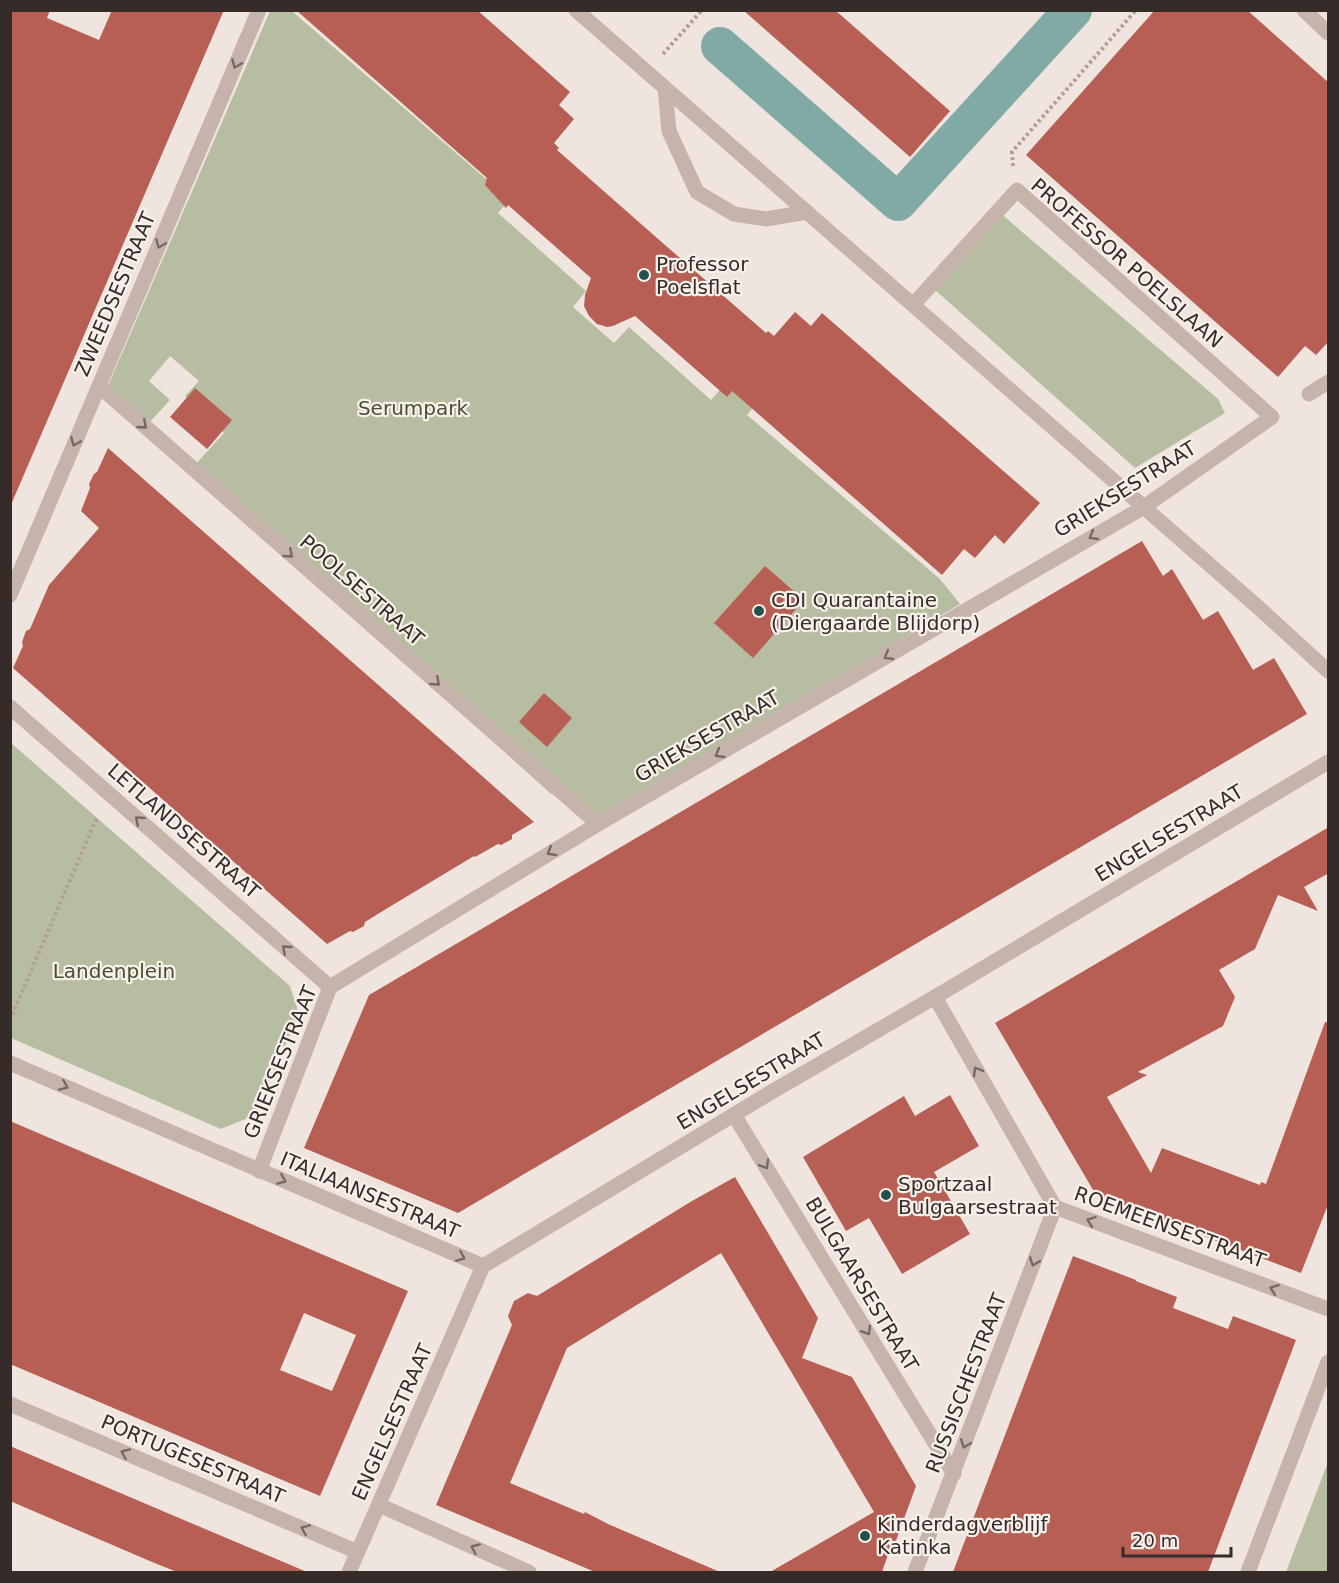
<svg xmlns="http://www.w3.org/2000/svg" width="1339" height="1583" font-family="'DejaVu Sans',sans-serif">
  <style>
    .green { fill: #b7bda0 }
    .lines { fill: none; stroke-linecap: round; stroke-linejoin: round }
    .canal { stroke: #81a9a5; stroke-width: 38 }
    .building { fill: #b75f55; fill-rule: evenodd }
    .path { stroke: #b29e96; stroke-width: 4; stroke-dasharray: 3 3; stroke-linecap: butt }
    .minor { stroke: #c6b4ac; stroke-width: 15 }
    .oneway { stroke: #766964 }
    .poi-dot { fill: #24514e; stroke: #f8f0ea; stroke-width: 2 }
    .labels { text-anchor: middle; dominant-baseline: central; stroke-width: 4.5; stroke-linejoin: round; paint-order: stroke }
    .street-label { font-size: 20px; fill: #352c2a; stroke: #f8f0ea }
    .poi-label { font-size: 20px; fill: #352c2a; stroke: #f8f0ea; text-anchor: start }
    .park-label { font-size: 20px; fill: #495031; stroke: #f8f0ea }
  </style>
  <rect width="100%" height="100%" fill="#efe5de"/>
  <g class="green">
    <polygon points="270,11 294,11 293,12 486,179 496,168 520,188 498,213 586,291 573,307 614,343 629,327 711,400 736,372 762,396 747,415 940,579 960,604 593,823 568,801 550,793 219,494 193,467 224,433 185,396 199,381 170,356 149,381 170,400 148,424 107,388"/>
    <polygon points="993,207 1218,399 1225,413 1135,468 925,281"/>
    <polygon points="11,743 290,986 299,1014 255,1115 221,1129 11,1038"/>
    <polygon points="1328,1462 1328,1572 1286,1572"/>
  </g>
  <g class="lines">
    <polyline class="canal" points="720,46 898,202 1073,10"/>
  </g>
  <g class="building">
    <polygon points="10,10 50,10 47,18 99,40 112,10 224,10 10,507"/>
    <polygon points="296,10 477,10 570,92 559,105 574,119 554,143 559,148 557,150 657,238 766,333 768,331 774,336 795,312 811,326 822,313 1040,503 1004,544 995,535 975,558 964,549 942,575 732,391 727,397 635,316 613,326 607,327 597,324 589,316 584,306 585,295 591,278 508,205 506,208 485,185 487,178"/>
    <polygon points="743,10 835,10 950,111 910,157"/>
    <polygon points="1155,10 1247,10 1329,83 1329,341 1316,355 1305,346 1278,377 1026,155"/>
    <polygon points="195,388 232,420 207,449 170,417"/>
    <polygon points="108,448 464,760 534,822 512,835 512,839 501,845 498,844 475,857 474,856 386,909 365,922 364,926 353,932 350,931 327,944 13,668 23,646 22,642 26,631 30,629 49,585 99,528 81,511 90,488 89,484 94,474 97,472"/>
    <polygon points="1142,541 1163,576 1172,569 1203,620 1218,611 1253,670 1274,658 1307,714 458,1213 304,1148 369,995"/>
    <polygon points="765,566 804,600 753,658 714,623"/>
    <polygon points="544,693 572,718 547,747 519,722"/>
    <polygon points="1329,827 1329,873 1304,887 1318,911 1278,895 1255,949 1219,970 1235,997 1223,1026 1138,1072 1147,1075 1107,1097 1151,1173 1162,1148 1260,1185 1261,1182 1266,1184 1325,1022 1329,1023 1329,1202 1301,1273 1096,1195 995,1023"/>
    <polygon points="950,1095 979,1146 934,1172 970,1234 902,1274 869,1218 846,1231 803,1157 904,1096 915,1116"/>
    <path d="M10,1121L408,1291L320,1496L10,1364ZM304,1313L356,1335L332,1391L280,1370Z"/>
    <polygon points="735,1177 818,1318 802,1358 852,1377 916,1486 894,1546 892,1543 882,1572 770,1572 874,1512 721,1253 567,1348 510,1483 584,1514 585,1512 608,1524 720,1572 595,1572 436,1505 512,1325 508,1316 514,1301 528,1293 537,1296 692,1201"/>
    <polygon points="1073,1256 1136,1280 1136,1281 1177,1297 1173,1308 1228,1329 1233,1316 1296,1340 1208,1572 953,1572"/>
    <polygon points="10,1446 172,1515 307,1572 177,1572 152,1562 10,1501"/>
  </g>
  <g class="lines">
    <g class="path">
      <polyline points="663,54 702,10"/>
      <polyline points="1013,166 1012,152 1136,10"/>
      <polyline points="10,1020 95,822 99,817"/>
    </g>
    <g class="minor">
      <polyline points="576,10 1259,608 1328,671"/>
      <polyline points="1304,10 1328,33"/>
      <polyline points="665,88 669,131 697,192 734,214 766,219 807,212"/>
      <polyline points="99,386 598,824"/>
      <polyline points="1309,394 1328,382"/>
      <polyline points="10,595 259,10"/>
      <polyline points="10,707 330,987"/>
      <polyline points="935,997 1055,1207 1328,1309"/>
      <polyline points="10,1063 483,1266"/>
      <polyline points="734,1115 954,1474"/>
      <polyline points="259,1171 330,987 598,824 1144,507 1272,417 1017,190 913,305"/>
      <polyline points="10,1404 358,1552"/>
      <polyline points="379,1505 529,1572"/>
      <polyline points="349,1572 483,1266 768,1094 935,997 1328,762"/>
      <polyline points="915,1572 1055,1207"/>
      <polyline points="1248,1572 1328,1362"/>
    </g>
  </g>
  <defs><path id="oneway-chevron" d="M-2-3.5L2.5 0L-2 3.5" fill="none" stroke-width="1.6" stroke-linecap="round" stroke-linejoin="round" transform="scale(1.5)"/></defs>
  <g class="oneway">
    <use href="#oneway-chevron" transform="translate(236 64) rotate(113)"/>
    <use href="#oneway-chevron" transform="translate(160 244) rotate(113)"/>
    <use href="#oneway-chevron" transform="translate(143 425) rotate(41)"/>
    <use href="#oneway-chevron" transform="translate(75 442) rotate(113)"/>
    <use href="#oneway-chevron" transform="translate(1093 536) rotate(150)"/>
    <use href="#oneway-chevron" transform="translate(289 554) rotate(41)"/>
    <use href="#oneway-chevron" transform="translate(888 656) rotate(150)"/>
    <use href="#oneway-chevron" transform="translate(436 682) rotate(41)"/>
    <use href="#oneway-chevron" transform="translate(719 754) rotate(150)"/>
    <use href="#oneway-chevron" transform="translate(139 820) rotate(-139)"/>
    <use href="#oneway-chevron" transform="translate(551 852) rotate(149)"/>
    <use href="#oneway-chevron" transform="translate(286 949) rotate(-139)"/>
    <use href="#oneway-chevron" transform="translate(977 1071) rotate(-120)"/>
    <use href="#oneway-chevron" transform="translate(64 1086) rotate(23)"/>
    <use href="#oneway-chevron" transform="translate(765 1165) rotate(59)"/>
    <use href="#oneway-chevron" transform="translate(282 1180) rotate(23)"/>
    <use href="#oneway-chevron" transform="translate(1091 1221) rotate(-160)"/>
    <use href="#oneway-chevron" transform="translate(461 1257) rotate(23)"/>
    <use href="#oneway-chevron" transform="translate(1034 1262) rotate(111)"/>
    <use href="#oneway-chevron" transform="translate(1274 1289) rotate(-160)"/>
    <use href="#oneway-chevron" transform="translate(867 1331) rotate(59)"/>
    <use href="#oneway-chevron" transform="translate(965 1444) rotate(111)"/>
    <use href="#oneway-chevron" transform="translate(125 1453) rotate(-157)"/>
    <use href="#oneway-chevron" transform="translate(305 1529) rotate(-157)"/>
    <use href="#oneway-chevron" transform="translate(475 1548) rotate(-156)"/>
  </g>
  <g class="poi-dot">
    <circle cx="644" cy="275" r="6"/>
    <circle cx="759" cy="611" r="6"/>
    <circle cx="886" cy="1195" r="6"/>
    <circle cx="865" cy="1536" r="6"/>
  </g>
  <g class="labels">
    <g class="street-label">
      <text transform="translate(1127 263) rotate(41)">PROFESSOR POELSLAAN</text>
      <text transform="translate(115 294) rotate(-67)">ZWEEDSESTRAAT</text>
      <text transform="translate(1125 489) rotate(-32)">GRIEKSESTRAAT</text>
      <text transform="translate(362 590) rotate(41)">POOLSESTRAAT</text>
      <text transform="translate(707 736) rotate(-30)">GRIEKSESTRAAT</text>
      <text transform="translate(184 831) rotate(41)">LETLANDSESTRAAT</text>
      <text transform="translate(1169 833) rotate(-31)">ENGELSESTRAAT</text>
      <text transform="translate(280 1062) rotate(-68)">GRIEKSESTRAAT</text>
      <text transform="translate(751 1081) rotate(-31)">ENGELSESTRAAT</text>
      <text transform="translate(370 1195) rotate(23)">ITALIAANSESTRAAT</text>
      <text transform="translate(1170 1227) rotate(20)">ROEMEENSESTRAAT</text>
      <text transform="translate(862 1284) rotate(59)">BULGAARSESTRAAT</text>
      <text transform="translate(966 1383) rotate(-69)">RUSSISCHESTRAAT</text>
      <text transform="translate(392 1422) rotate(-66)">ENGELSESTRAAT</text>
      <text transform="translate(193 1459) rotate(23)">PORTUGESESTRAAT</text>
    </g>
    <g class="poi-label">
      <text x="656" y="264">Professor<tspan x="656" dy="23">Poelsflat</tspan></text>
      <text x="771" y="600">CDI Quarantaine<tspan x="771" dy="23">(Diergaarde Blijdorp)</tspan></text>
      <text x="898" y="1184">Sportzaal<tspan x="898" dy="23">Bulgaarsestraat</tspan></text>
      <text x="877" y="1524">Kinderdagverblijf<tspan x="877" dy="23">Katinka</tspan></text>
    </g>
    <g class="park-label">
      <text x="413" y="408">Serumpark</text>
      <text x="114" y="971">Landenplein</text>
    </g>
  </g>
  <rect width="1339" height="1583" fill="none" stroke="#352c2a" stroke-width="24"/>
  <path d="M1123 1547v9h108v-9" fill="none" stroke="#352c2a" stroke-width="3"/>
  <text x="1132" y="1547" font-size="18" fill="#352c2a" stroke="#f8f0ea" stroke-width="4.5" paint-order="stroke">20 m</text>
</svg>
